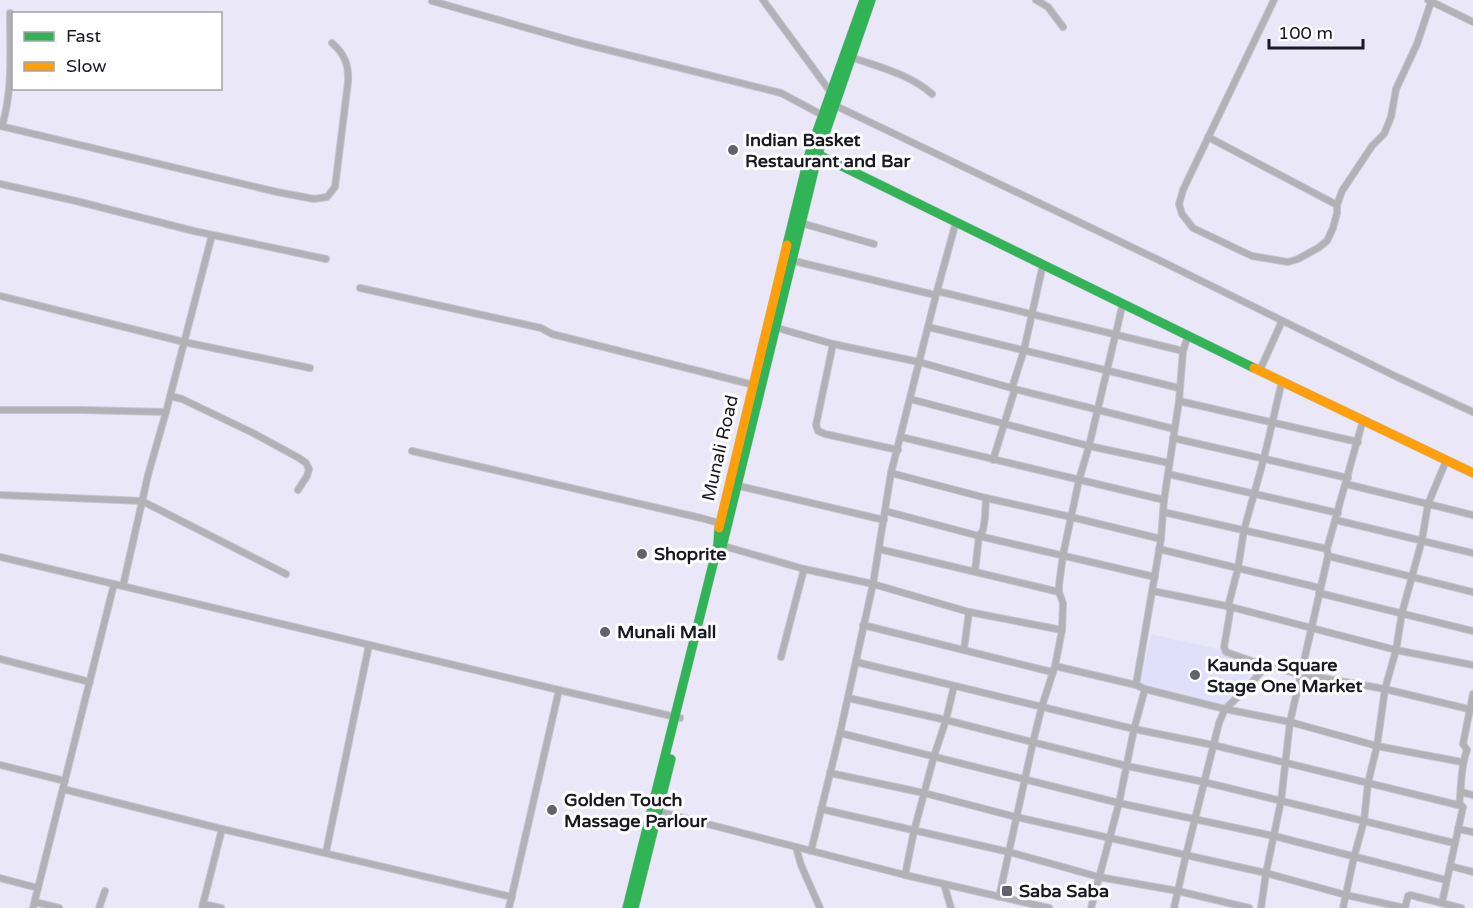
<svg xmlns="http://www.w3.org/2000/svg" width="1473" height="908" font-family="'Varela Round',sans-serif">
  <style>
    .built { fill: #e1dffa }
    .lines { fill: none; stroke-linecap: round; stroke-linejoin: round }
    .street-casing { stroke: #c5c4d0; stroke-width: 8 }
    .fast-casing { stroke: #c5c4d0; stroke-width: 10 }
    .slow-casing { stroke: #c5c4d0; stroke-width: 10 }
    .street { stroke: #b1b1b7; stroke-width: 6 }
    .fast { stroke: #30b455; stroke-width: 9 }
    .slow { stroke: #ff9f0a; stroke-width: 9 }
    .poi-dot { fill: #63616e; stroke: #fff; stroke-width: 2 }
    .labels { text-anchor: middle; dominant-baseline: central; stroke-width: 6; stroke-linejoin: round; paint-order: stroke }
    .poi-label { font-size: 18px; font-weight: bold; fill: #1a1923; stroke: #fff; text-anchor: start }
    .street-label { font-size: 18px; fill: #1a1923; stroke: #fff }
  </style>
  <rect width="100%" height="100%" fill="#eae8f8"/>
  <polygon class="built" points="1151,634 1218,649 1256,668 1224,704 1140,683"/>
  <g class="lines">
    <defs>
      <g id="street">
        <polyline points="763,0 832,94"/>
        <polyline points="1036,0 1048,7 1063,27"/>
        <polyline points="1274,0 1183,190 1179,204 1182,214 1193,228 1252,256 1288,262 1298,259 1318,248 1327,241 1333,228 1337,213 1337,205 1342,191 1372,146 1384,134 1391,117 1396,89 1417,44 1431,2"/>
        <polyline points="1428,0 1473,22"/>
        <polyline points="432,1 576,42 781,93 826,117"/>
        <path d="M851,57C878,67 910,74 932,94"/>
        <polyline points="834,105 1167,264 1397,377 1473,412"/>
        <path d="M0,126L277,192L314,199L327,197L335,187L348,82C349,66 345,54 332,43"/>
        <path d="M2,126C13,90 10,51 10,13"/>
        <polyline points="1208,137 1337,205"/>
        <polyline points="0,184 76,201 194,231 326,259"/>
        <polyline points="801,223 874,244"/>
        <polyline points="790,260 935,295"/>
        <polyline points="360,288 541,328 552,334 754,385"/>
        <polyline points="937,291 1183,351"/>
        <polyline points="0,296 184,342 310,368"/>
        <polyline points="774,327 833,344 919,362 1015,389 1174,429"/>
        <polyline points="928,327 1179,388"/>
        <polyline points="833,344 816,425 818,431 825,434 898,450"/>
        <polyline points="1260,370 1282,321"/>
        <polyline points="1012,388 1024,350 1043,264"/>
        <polyline points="170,396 182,399 253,433 299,458 306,463 309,469 307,476 298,490"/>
        <polyline points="910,399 1089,446 1169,463"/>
        <polyline points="1179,401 1358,442"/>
        <polyline points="0,410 82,410 166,412 148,475 123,586"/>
        <polyline points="166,412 212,235"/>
        <polyline points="901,437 1164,500"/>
        <polyline points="1173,438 1348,478"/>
        <polyline points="412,451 701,518 719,523"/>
        <polyline points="993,460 1015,389"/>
        <polyline points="891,473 986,498 1071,517 1161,539"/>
        <polyline points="1168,474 1338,513"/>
        <polyline points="1346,484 1473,515"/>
        <polyline points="735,485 884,520"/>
        <polyline points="0,495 142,501 286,574"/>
        <polyline points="885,511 979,536 1155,577"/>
        <polyline points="1163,512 1327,549"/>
        <polyline points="1336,520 1473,553"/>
        <polyline points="720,545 804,569 873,584 969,612 1062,630"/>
        <polyline points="879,549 1059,592"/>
        <polyline points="1159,549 1320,588"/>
        <polyline points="1328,556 1473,592"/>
        <polyline points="0,557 559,690 680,718"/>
        <polyline points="975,571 979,536 983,530 985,518 986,498"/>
        <polyline points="1153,591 1231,607 1396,650 1473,665"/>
        <polyline points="1319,593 1473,631"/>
        <polyline points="1228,607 1238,568 1244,530 1264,458 1282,381"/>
        <polyline points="1231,607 1224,647 1226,652 1266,666 1300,674 1385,689 1473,710"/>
        <polyline points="863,625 1052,672"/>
        <polyline points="964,649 969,612"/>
        <polyline points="781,657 804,569"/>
        <polyline points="0,659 90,682"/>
        <polyline points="856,662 1134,729 1213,745 1462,806 1463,807 1442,903"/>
        <polyline points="1055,666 1136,685 1145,689 1225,709 1290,722 1377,746 1462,762"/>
        <polyline points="1136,685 1161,539 1164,500 1179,401 1183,351 1188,336"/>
        <polyline points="848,698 946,720 1127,766 1204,782 1454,843"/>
        <polyline points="840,733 1119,803 1274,836 1446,880"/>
        <polyline points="0,765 65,781"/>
        <polyline points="830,773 924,793 1016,817 1266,873 1346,895 1405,908"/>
        <polyline points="63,789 222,829 512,897"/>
        <polyline points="1461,792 1473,795"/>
        <path d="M1459,805C1462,786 1460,768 1467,750L1463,744L1473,694"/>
        <polyline points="821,809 1009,852 1099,877 1178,891 1249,908"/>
        <polyline points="657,811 905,875 1049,908"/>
        <polyline points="1458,829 1473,832"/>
        <polyline points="796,847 801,865 820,908"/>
        <polyline points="811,851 840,733 873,584 891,473 937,291 956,222"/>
        <polyline points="326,852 369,645"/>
        <polyline points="1450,866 1473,872"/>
        <polyline points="905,875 914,831 934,756 946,720 954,686"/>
        <polyline points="0,878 38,888"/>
        <polyline points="944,884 951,908"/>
        <polyline points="999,897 1033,742 1042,706 1055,666 1062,630 1063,603 1059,592 1059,585 1063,555 1079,480 1089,446 1123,303"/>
        <polyline points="35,902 59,908"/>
        <polyline points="203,904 221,908"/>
        <polyline points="33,908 114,584"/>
        <polyline points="99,908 105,891"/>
        <polyline points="202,908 222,829"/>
        <polyline points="509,908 559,690"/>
        <polyline points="1091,908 1119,803 1134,729 1145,689"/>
        <polyline points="1174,908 1186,855 1219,723 1225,709 1245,690 1266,666"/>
        <polyline points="1261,908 1266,873 1281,801 1290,722 1328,556 1327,549 1363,420"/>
        <polyline points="1343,908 1354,857 1364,821 1368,783 1377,746 1385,689 1396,650 1402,613 1422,540 1428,504 1446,461"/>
        <polyline points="1405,908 1408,896 1410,895 1461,908"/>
      </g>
      <g id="fast">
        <polyline points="815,153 1254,368"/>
        <polyline points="787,245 810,151 864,0"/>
        <polyline points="722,547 818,154 871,0"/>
        <polyline points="627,908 718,544 719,528"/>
        <polyline points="634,908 671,759"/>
      </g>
      <g id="slow">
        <polyline points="1254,368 1473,473"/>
        <polyline points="719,528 787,245"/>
      </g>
    </defs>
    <use href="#street" class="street-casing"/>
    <use href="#fast" class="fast-casing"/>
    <use href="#slow" class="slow-casing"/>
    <use href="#street" class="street"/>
    <use href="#fast" class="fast"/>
    <use href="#slow" class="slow"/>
  </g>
  <g class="poi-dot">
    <circle cx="733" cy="150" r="6"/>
    <circle cx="642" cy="554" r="6"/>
    <circle cx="605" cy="632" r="6"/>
    <circle cx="1195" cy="675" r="6"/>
    <circle cx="552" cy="810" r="6"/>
    <rect x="1001" y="885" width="12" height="12" rx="3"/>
  </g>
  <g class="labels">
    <g class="poi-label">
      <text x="745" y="140">Indian Basket<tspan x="745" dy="21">Restaurant and Bar</tspan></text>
      <text x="654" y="554">Shoprite</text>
      <text x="617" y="632">Munali Mall</text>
      <text x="1207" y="665">Kaunda Square<tspan x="1207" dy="21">Stage One Market</tspan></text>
      <text x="564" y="800">Golden Touch<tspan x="564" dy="21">Massage Parlour</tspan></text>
      <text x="1019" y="891">Saba Saba</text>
    </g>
    <g class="street-label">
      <text transform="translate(720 448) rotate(-77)">Munali Road</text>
    </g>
  </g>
  <rect x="12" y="12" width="210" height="78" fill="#ffffff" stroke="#a3a3a7" stroke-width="1.5"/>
  <rect x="24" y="32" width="30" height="9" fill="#30b455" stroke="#a3a3a7" stroke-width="1.5"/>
  <text x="66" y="42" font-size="18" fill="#1a1923">Fast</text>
  <rect x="24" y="62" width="30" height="9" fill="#ff9f0a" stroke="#a3a3a7" stroke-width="1.5"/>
  <text x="66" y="72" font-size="18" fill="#1a1923">Slow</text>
  <path d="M1269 39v9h94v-9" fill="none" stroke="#1a1923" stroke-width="3"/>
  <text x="1278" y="39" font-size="18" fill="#1a1923" stroke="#ffffff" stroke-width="4.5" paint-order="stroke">100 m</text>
</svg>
